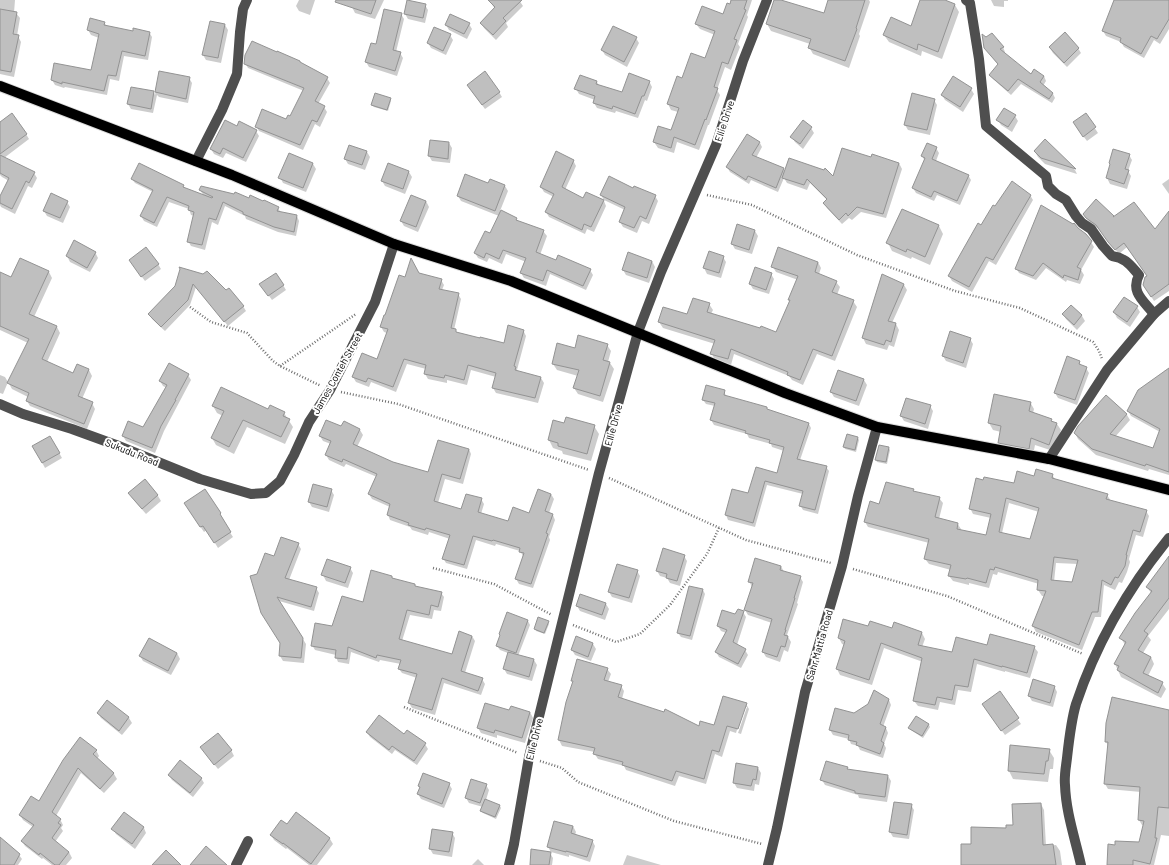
<svg xmlns="http://www.w3.org/2000/svg" width="1169" height="865" font-family="Barlow,sans-serif">
  <style>
    .shadow { fill: #0003; fill-rule: evenodd }
    .building { fill: #bfbfbf; stroke: #939393; fill-rule: evenodd }
    .lines { fill: none; stroke-linecap: round; stroke-linejoin: round }
    .major-casing { stroke: #dbdbdb; stroke-width: 12 }
    .path { stroke: #717171; stroke-width: 2.5; stroke-dasharray: 1 2; stroke-linecap: butt }
    .minor { stroke: #4f4f4f; stroke-width: 10 }
    .major { stroke: #000; stroke-width: 10 }
    .labels { text-anchor: middle; dominant-baseline: central; stroke-width: 4; stroke-linejoin: round; paint-order: stroke }
    .street-label { font-size: 10px; fill: #000; stroke: #fff }
  </style>
  <rect width="100%" height="100%" fill="#fff"/>
  <g class="shadow">
    <polygon points="0,0 15,0 14,13 16,13 20,18 17,36 18,36 21,42 14,77 0,74"/>
    <polygon points="299,0 315,0 310,15 299,11 296,6"/>
    <polygon points="355,0 384,0 375,19 355,13 352,7"/>
    <polygon points="489,0 519,0 523,6 506,23 508,27 496,40 484,28 481,23 495,9"/>
    <polygon points="732,0 752,0 747,15 748,17 738,44 740,47 731,70 725,67 717,90 720,95 709,125 708,125 699,150 677,142 674,153 658,148 654,142 671,131 678,112 671,110 668,104 683,79 706,59 715,35 700,29 696,24 724,15 730,5"/>
    <polygon points="775,0 778,0 825,14 829,0 869,0 870,2 859,34 860,36 849,68 813,54 809,47 810,44 771,31 767,24"/>
    <polygon points="922,0 942,0 955,5 959,12 942,59 922,51 921,56 889,42 884,35 912,27"/>
    <polygon points="991,0 1008,0 1008,1 1004,1 1004,7 994,6"/>
    <polygon points="1117,0 1169,0 1169,29 1160,44 1154,40 1144,58 1124,47 1121,42 1106,36 1103,31"/>
    <polygon points="425,5 428,10 425,23 408,19 405,14"/>
    <polygon points="401,14 404,19 396,52 400,53 403,58 397,76 369,67 366,62 376,46"/>
    <polygon points="91,19 104,23 107,26 134,32 149,32 152,37 148,60 124,56 119,81 110,79 107,95 65,87 64,88 55,85 52,80 92,71 99,38 91,35 88,30"/>
    <polygon points="469,24 472,29 467,39 449,30 446,25"/>
    <polygon points="225,25 228,30 221,63 206,60 203,55"/>
    <polygon points="450,35 453,40 446,55 431,48 428,43"/>
    <polygon points="636,38 639,43 627,67 605,55 602,50"/>
    <polygon points="1003,47 1005,52 1004,53 1031,76 1044,76 1046,81 1043,86 1053,94 1055,98 1052,103 1021,84 1011,95 993,79 990,75 998,65 985,48"/>
    <polygon points="1050,48 1078,48 1081,53 1067,67 1053,53"/>
    <polygon points="245,63 301,64 327,78 330,83 318,104 324,107 327,112 320,127 315,124 303,150 259,131 256,126 287,120 291,118 304,91 248,68"/>
    <polygon points="160,72 189,78 192,83 188,103 159,97 157,95 153,113 131,109 128,104 154,92 155,95"/>
    <polygon points="649,81 652,87 647,101 645,100 638,118 616,111 615,113 597,108 594,103 595,100 579,94 576,89 597,82 599,86 622,93"/>
    <polygon points="971,89 974,94 963,112 945,100 942,95"/>
    <polygon points="471,90 499,92 502,97 485,109"/>
    <polygon points="390,99 391,101 388,111 374,107 372,105"/>
    <polygon points="934,100 937,105 930,135 908,130 905,125"/>
    <polygon points="1086,115 1098,133 1087,141 1077,128"/>
    <polygon points="1015,116 1018,121 1012,132 1001,125 998,120"/>
    <polygon points="0,123 26,134 29,139 4,158 34,173 37,178 32,188 28,186 15,214 1,207 0,205 0,198 9,181 2,177 0,175"/>
    <polygon points="237,127 256,131 259,136 246,162 226,153 223,158 214,154 211,149"/>
    <polygon points="811,128 814,133 803,149 795,142 792,137"/>
    <polygon points="431,141 449,143 452,148 450,163 432,161 429,156"/>
    <polygon points="1045,141 1075,170 1077,174 1045,164 1038,157 1035,152"/>
    <polygon points="760,143 762,147 756,158 783,169 785,173 833,178 899,163 902,169 886,218 861,212 852,220 849,218 842,224 827,208 824,203 827,200 810,183 807,190 787,183 784,178 778,192 751,180 749,184 730,172 727,167"/>
    <polygon points="350,146 367,152 370,157 365,170 348,164 345,159"/>
    <polygon points="936,148 939,153 936,161 968,175 971,180 960,205 937,195 934,201 916,193 913,188 925,161 922,156"/>
    <polygon points="289,154 313,164 316,169 306,192 283,183 280,177"/>
    <polygon points="1129,155 1132,160 1128,171 1131,176 1127,189 1110,184 1107,178 1111,165"/>
    <polygon points="573,160 576,166 565,190 584,199 604,201 606,206 594,232 587,229 585,234 549,217 546,212 554,197 544,192 541,187"/>
    <polygon points="409,172 412,177 405,194 385,186 382,181"/>
    <polygon points="132,179 183,186 184,188 204,196 200,190 250,200 278,208 281,213 297,216 299,221 296,236 278,232 246,219 245,216 225,206 218,225 212,222 205,250 191,246 188,241 195,216 191,215 189,209 169,202 157,227 144,221 141,216 153,192 135,183"/>
    <polygon points="1169,179 1169,194 1162,184"/>
    <polygon points="490,181 505,186 508,191 500,211 516,219 518,221 543,231 547,236 540,255 556,261 590,270 593,275 586,290 550,274 546,286 524,278 521,273 526,262 506,254 502,264 489,258 487,262 478,258 475,253 490,235 499,216 461,201 458,196 489,184"/>
    <polygon points="634,189 655,196 658,201 649,224 642,221 637,233 623,227 620,222 625,210 604,200 601,195"/>
    <polygon points="1030,195 1033,200 996,265 989,261 972,292 952,281 949,276 995,207"/>
    <polygon points="426,201 429,207 418,232 404,226 401,221"/>
    <polygon points="67,202 70,207 63,223 47,216 44,211"/>
    <polygon points="1169,212 1169,291 1154,301 1147,290 1148,276 1127,247 1119,254 1100,230 1090,223 1084,214 1113,216 1114,218 1155,231"/>
    <polygon points="939,226 943,234 930,265 912,257 911,259 892,251 888,243"/>
    <polygon points="755,231 758,236 752,254 735,249 732,244"/>
    <polygon points="75,242 95,252 98,258 90,272 70,262 67,256"/>
    <polygon points="1091,242 1094,247 1081,270 1084,275 1080,284 1067,280 1066,282 1046,268 1036,280 1019,273 1016,268"/>
    <polygon points="723,257 726,262 721,278 707,274 704,268"/>
    <polygon points="20,259 49,272 52,278 34,317 57,327 60,333 47,362 73,375 77,365 89,370 92,376 82,399 92,403 95,409 87,429 30,406 27,401 28,397 12,389 8,382 3,394 0,393 0,375 5,377 8,382 28,343 0,330 0,273 11,278"/>
    <polygon points="652,261 655,267 649,283 626,275 623,270"/>
    <polygon points="818,262 821,268 819,274 836,282 840,287 837,295 853,301 857,307 835,361 817,354 803,385 792,380 789,376 734,354 731,365 715,360 712,354 715,344 663,328 659,322 687,316 709,304 713,310 711,314 777,333 790,302 789,300 798,280 776,272 773,267"/>
    <polygon points="158,264 161,269 145,281 133,265"/>
    <polygon points="181,269 243,306 246,311 228,326 196,287 190,305 165,331 152,319 149,314 176,286"/>
    <polygon points="419,273 441,280 444,285 442,290 458,294 461,299 454,330 458,334 504,344 523,330 526,336 517,370 518,372 541,378 544,383 538,403 496,393 493,388 496,377 471,370 467,385 447,380 447,383 428,379 425,374 426,369 407,364 396,392 371,382 369,387 356,382 353,377 377,361 387,333 384,332 381,327 406,278"/>
    <polygon points="771,274 774,279 769,294 753,289 750,284"/>
    <polygon points="882,276 904,285 907,290 892,323 896,324 899,330 894,347 889,345 887,350 866,344 863,338"/>
    <polygon points="283,285 286,290 272,300 264,289"/>
    <polygon points="1124,298 1137,307 1140,312 1130,327 1117,318 1114,312"/>
    <polygon points="1071,306 1082,316 1085,321 1077,330 1066,319 1063,314"/>
    <polygon points="970,339 973,344 966,368 946,361 943,356"/>
    <polygon points="607,345 611,351 608,362 610,363 614,369 603,402 578,394 574,388 578,376 557,370 553,364 576,349"/>
    <polygon points="1079,362 1082,366 1086,368 1089,373 1077,405 1058,398 1055,393"/>
    <polygon points="1169,368 1169,475 1149,469 1148,471 1096,455 1078,439 1075,433 1106,396 1127,415 1130,420 1115,437 1153,449 1160,432 1131,416 1128,411 1165,373 1164,371"/>
    <polygon points="839,371 864,380 867,385 859,406 834,397 831,392"/>
    <polygon points="188,375 191,380 164,431 155,453 126,441 123,436 144,428 167,388 163,386 160,381"/>
    <polygon points="724,391 726,396 809,424 811,428 800,460 826,467 829,471 818,514 803,510 800,505 803,494 767,485 755,527 728,520 726,515 733,490 749,494 756,469 778,475 784,451 772,447 771,444 749,438 747,434 714,425 711,420 715,406 706,404 703,400"/>
    <polygon points="995,395 1030,402 1034,409 1033,413 1051,420 1053,422 1057,424 1061,430 1053,451 1035,445 1033,455 1003,450 999,443 1001,432 993,430 989,423"/>
    <polygon points="213,406 269,410 284,413 293,427 285,444 247,427 234,454 216,445 212,438 223,416 217,413"/>
    <polygon points="930,406 933,411 928,429 904,421 901,416"/>
    <polygon points="554,421 565,424 594,426 599,434 591,461 563,454 562,451 553,448 549,440"/>
    <polygon points="342,428 360,430 363,435 357,447 393,463 429,473 469,449 471,454 463,484 445,479 438,503 462,511 481,499 484,504 481,514 509,522 529,514 551,494 554,499 549,513 553,515 555,520 549,537 550,540 533,588 519,584 516,579 523,556 520,551 496,544 495,546 476,540 467,569 446,563 443,558 450,539 429,532 428,535 412,530 410,527 390,520 388,515 390,507 372,499 369,494 377,477 346,464 344,467 329,460 326,455 331,444 323,441 320,436"/>
    <polygon points="50,437 62,458 45,468 34,447"/>
    <polygon points="858,438 859,440 856,452 845,449 844,447"/>
    <polygon points="889,448 890,450 887,464 877,462 876,460"/>
    <path d="M1052,475L1055,479L1107,495L1111,501L1146,511L1149,516L1143,537L1136,535L1129,559L1130,562L1127,572L1122,583L1119,582L1115,590L1104,585L1101,617H1095L1082,650L1036,632L1033,626L1045,596H1042L1038,590L1039,584L998,572L997,575L993,574L989,588L969,583V585L953,581L949,576L951,570L929,564L925,559L929,543L868,527L865,522L880,505L913,490L914,492L939,498L943,503L939,519L957,523L961,529L960,531L986,536L991,518L973,514L970,508L1014,484L1035,477ZM1009,503L1039,512L1031,540L1002,533ZM1056,563L1078,564L1073,584L1054,582Z"/>
    <polygon points="144,480 158,496 161,501 146,514 132,498 129,493"/>
    <polygon points="331,490 334,495 329,512 312,507 309,502"/>
    <polygon points="205,491 220,514 223,519 222,520 233,537 218,548 207,530 204,532 188,509"/>
    <polygon points="298,544 301,549 289,580 316,588 319,593 314,611 279,601 306,644 304,663 283,661 280,656 281,643 257,575"/>
    <polygon points="684,556 687,561 680,586 670,583 667,578 660,576 657,571"/>
    <polygon points="1169,557 1169,609 1148,636 1151,640 1143,653 1151,657 1154,664 1148,676 1162,683 1166,689 1161,698 1121,677 1115,664 1125,645 1121,638 1151,593 1147,587"/>
    <polygon points="781,566 784,572 800,577 803,582 797,603 798,604 787,635 791,642 788,652 784,650 780,662 766,657 763,652 772,623 748,615 745,610 752,587 749,581"/>
    <polygon points="350,568 353,573 348,588 326,581 323,575"/>
    <polygon points="637,571 640,576 632,603 612,597 609,592"/>
    <polygon points="392,577 393,580 415,585 416,587 441,593 444,597 441,611 434,610 432,619 410,615 402,641 452,656 472,636 475,641 465,673 482,679 485,684 481,695 444,683 435,715 412,708 409,703 417,678 402,673 399,669 401,664 380,660 379,662 351,652 349,664 338,662 336,657 336,655 315,650 312,645 364,603"/>
    <polygon points="703,590 705,594 692,640 681,637 678,633"/>
    <polygon points="606,604 609,609 605,620 580,611 577,606"/>
    <polygon points="743,612 746,617 737,645 745,650 748,655 741,668 719,657 716,652 726,633 721,631 718,626"/>
    <polygon points="844,620 869,627 893,629 895,623 922,633 925,639 922,647 953,653 987,646 1034,647 1038,652 1030,678 1005,671 1005,672 977,664 971,692 958,690 955,705 940,702 938,710 918,706 914,701 923,662 884,648 872,685 840,675 837,669 845,645 842,644 839,638"/>
    <polygon points="528,621 530,625 518,656 534,660 537,665 532,681 507,674 504,669 508,653 500,650 497,646"/>
    <polygon points="548,622 549,624 545,634 536,631 535,628"/>
    <polygon points="593,644 596,649 591,661 575,655 572,650"/>
    <polygon points="177,653 180,659 171,675 143,661 140,656"/>
    <polygon points="607,669 611,674 608,682 621,686 624,691 622,699 699,727 715,726 746,704 749,709 741,734 738,733 747,707 744,707 736,733 730,731 722,757 715,754 706,784 679,776 675,786 626,770 624,766 598,759 594,753 595,752 562,746 559,740 574,683 572,680"/>
    <polygon points="1054,686 1057,692 1053,707 1032,701 1029,696"/>
    <polygon points="999,693 1021,724 1005,735 986,709"/>
    <polygon points="889,700 891,705 883,727 886,728 888,733 884,744 886,748 883,758 860,750 858,746 851,744 849,739 833,735 830,730"/>
    <polygon points="107,701 129,718 132,723 122,735 101,718 98,713"/>
    <polygon points="1169,711 1169,836 1161,835 1154,865 1108,865 1116,846 1140,843 1144,825 1142,825 1139,820 1141,792 1108,789 1105,784 1109,747 1106,742"/>
    <polygon points="510,712 530,712 533,718 525,743 497,735 497,738 481,733 478,728"/>
    <polygon points="916,717 929,725 930,727 923,738 911,730 909,728"/>
    <polygon points="367,732 425,744 428,749 417,765 395,750 392,754 370,737"/>
    <polygon points="96,750 99,756 97,759 114,774 117,779 104,793 81,773 56,816 60,819 63,825 61,828 63,831 55,842 69,852 72,858 66,865 52,865 43,858 42,859 25,846 22,841 33,827 23,820 20,815 39,802"/>
    <polygon points="231,750 234,756 218,769 205,753"/>
    <polygon points="1049,750 1054,758 1053,769 1050,769 1048,782 1013,779 1009,771"/>
    <polygon points="758,768 761,773 759,785 755,784 754,791 737,788 734,783"/>
    <polygon points="847,768 849,770 888,776 891,781 887,802 859,798 858,795 825,785 822,780"/>
    <polygon points="169,775 201,778 204,783 193,797 172,780"/>
    <polygon points="449,784 452,789 444,808 421,799 418,794 420,789 419,786"/>
    <polygon points="486,785 489,790 486,800 500,806 501,808 496,819 483,813 481,811 483,807 469,803 466,798"/>
    <polygon points="1041,804 1044,810 1046,846 1056,845 1060,851 1062,865 962,865 972,845 1014,825"/>
    <polygon points="911,805 914,810 909,839 893,837 890,832"/>
    <polygon points="124,814 144,828 146,833 135,849 116,834 113,829"/>
    <polygon points="296,814 330,839 333,844 317,865 309,865 287,848 286,849 274,840 271,835 287,826"/>
    <polygon points="573,826 576,832 575,835 592,840 595,846 590,862 569,855 569,857 551,852 548,847"/>
    <polygon points="452,833 455,838 452,857 433,854 430,849"/>
    <polygon points="0,838 19,855 22,859 18,865 0,865"/>
    <polygon points="550,853 553,858 552,865 531,865"/>
    <polygon points="627,855 661,865 623,865"/>
    <polygon points="478,859 484,865 472,865"/>
  </g>
  <g class="building">
    <polygon points="336,0 376,0 371,14 335,2"/>
    <polygon points="407,0 426,4 423,18 404,14"/>
    <polygon points="488,0 522,0 503,18 506,21 493,35 480,23 495,7"/>
    <polygon points="731,0 747,0 744,9 746,10 734,39 737,40 728,64 722,62 714,87 718,88 706,120 705,119 695,145 674,137 671,148 653,142 658,126 671,130 679,108 667,104 677,76 682,78 691,53 705,58 715,31 695,24 702,6 723,14 727,3 730,4"/>
    <polygon points="774,0 781,0 824,13 828,0 865,0 856,28 857,29 845,61 808,48 811,39 766,24"/>
    <polygon points="920,0 945,0 955,4 938,52 918,44 917,50 883,35 891,17 911,26"/>
    <polygon points="1114,0 1169,0 1169,19 1157,39 1151,36 1141,54 1120,42 1121,38 1102,31"/>
    <polygon points="0,9 17,12 13,34 19,35 11,72 0,70"/>
    <polygon points="384,9 402,13 393,50 401,52 395,71 365,62 371,43 376,44"/>
    <polygon points="450,14 470,23 464,34 445,25"/>
    <polygon points="90,18 105,22 104,25 133,31 133,28 150,32 145,56 122,51 116,76 108,75 104,91 62,82 62,84 51,80 54,63 91,70 99,34 87,30"/>
    <polygon points="210,21 225,24 218,58 202,55"/>
    <polygon points="613,26 637,37 624,62 601,50"/>
    <polygon points="434,27 451,34 443,51 427,43"/>
    <polygon points="1065,32 1079,48 1064,63 1049,47"/>
    <polygon points="992,33 1004,47 1000,49 1031,74 1034,69 1044,76 1040,82 1053,93 1049,99 1018,79 1008,91 989,75 998,64 984,48 982,34 986,37"/>
    <polygon points="252,41 277,52 277,51 300,61 300,62 328,77 315,101 325,106 317,122 312,120 300,145 255,127 262,109 286,119 288,115 290,116 304,88 244,64 245,55"/>
    <polygon points="159,71 190,77 186,99 155,92"/>
    <polygon points="485,71 500,92 482,105 467,85"/>
    <polygon points="629,73 650,81 644,96 642,96 635,114 613,106 612,109 593,103 595,96 574,89 580,75 597,81 596,84 622,92"/>
    <polygon points="953,76 972,88 960,107 941,95"/>
    <polygon points="131,87 154,91 151,109 127,104"/>
    <polygon points="375,93 391,98 387,110 371,105"/>
    <polygon points="912,93 935,99 927,130 904,125"/>
    <polygon points="1004,108 1016,115 1008,127 996,120"/>
    <polygon points="12,113 27,134 0,154 0,122"/>
    <polygon points="1086,113 1096,127 1083,137 1073,122"/>
    <polygon points="225,120 237,126 239,121 257,130 243,158 223,148 220,154 210,149"/>
    <polygon points="803,120 812,127 800,144 790,137"/>
    <polygon points="747,134 760,142 752,155 784,168 776,188 748,176 746,180 726,167"/>
    <polygon points="1045,139 1076,169 1041,158 1034,151"/>
    <polygon points="430,140 449,142 448,159 428,156"/>
    <polygon points="927,143 937,147 932,159 969,175 957,201 934,191 931,197 912,188 925,158 921,156"/>
    <polygon points="349,145 367,151 362,165 344,159"/>
    <polygon points="842,148 871,157 872,154 899,163 883,214 857,207 848,216 846,213 839,220 823,203 827,199 807,179 804,185 782,178 789,158 824,170 825,168 833,176"/>
    <polygon points="1113,149 1130,154 1125,169 1129,170 1124,184 1106,178 1110,164 1109,163"/>
    <polygon points="556,151 574,160 562,187 583,198 586,192 604,200 591,227 584,224 582,230 545,212 554,194 540,187"/>
    <polygon points="289,153 313,163 303,188 278,178"/>
    <polygon points="0,155 35,172 29,183 26,181 12,209 0,203 0,196 9,178 0,173"/>
    <polygon points="139,163 184,185 183,187 212,198 213,197 199,190 201,186 234,194 235,192 249,198 250,195 263,201 264,200 279,207 277,211 297,215 294,232 274,227 243,214 243,212 223,202 216,220 209,218 202,245 187,242 194,212 188,210 189,206 167,197 154,223 140,216 153,190 131,179"/>
    <polygon points="388,163 409,171 403,189 381,181"/>
    <polygon points="465,174 488,183 490,179 505,185 495,211 457,196"/>
    <polygon points="609,176 633,188 634,186 656,195 646,219 640,216 634,228 619,222 625,207 600,195"/>
    <polygon points="1012,181 1031,195 993,260 986,257 969,287 948,276 978,223 981,225 993,205 995,206"/>
    <polygon points="51,193 68,201 60,218 43,211"/>
    <polygon points="411,195 426,201 416,227 400,221"/>
    <polygon points="1096,199 1114,216 1113,217 1134,202 1155,229 1169,211 1169,284 1151,297 1143,285 1145,277 1147,276 1124,243 1115,250 1108,242 1096,225 1086,218 1083,214"/>
    <polygon points="1041,205 1073,224 1074,223 1078,228 1086,234 1092,241 1077,267 1081,269 1078,280 1064,275 1063,278 1043,263 1033,276 1015,269"/>
    <polygon points="902,209 939,225 925,257 907,249 906,252 886,243"/>
    <polygon points="501,210 517,218 516,220 544,230 536,252 556,260 558,255 591,269 583,286 547,270 543,281 520,273 526,258 503,250 499,259 486,253 484,258 474,253 485,231 490,233"/>
    <polygon points="737,224 755,230 749,250 731,244"/>
    <polygon points="74,240 96,252 87,268 66,256"/>
    <polygon points="146,247 159,264 141,277 129,260"/>
    <polygon points="778,247 818,262 815,272 837,281 832,292 854,300 832,356 813,349 800,380 787,375 788,372 731,349 728,359 710,354 715,340 658,322 663,307 687,314 693,298 710,303 707,312 760,328 761,326 776,332 790,300 788,300 798,276 771,267"/>
    <polygon points="709,251 724,256 719,273 703,268"/>
    <polygon points="628,252 652,261 647,278 622,270"/>
    <polygon points="20,258 49,271 29,314 57,326 42,359 73,373 77,364 89,369 78,396 93,402 84,424 26,401 29,393 7,383 29,339 0,326 0,272 11,277"/>
    <polygon points="411,258 419,273 442,279 439,289 459,293 451,328 456,329 456,332 480,338 480,337 504,343 508,325 524,330 514,366 516,367 515,370 541,377 535,398 492,388 496,373 468,365 464,380 445,375 444,378 424,374 426,365 404,359 393,387 368,378 366,382 352,377 362,353 377,359 388,329 380,327 384,315 385,315 399,275 405,277"/>
    <polygon points="179,267 203,274 207,271 226,290 229,288 244,306 224,322 193,284 188,300 161,327 148,314 175,286 180,269"/>
    <polygon points="755,267 772,273 766,290 749,284"/>
    <polygon points="276,273 284,285 268,296 259,284"/>
    <polygon points="882,274 904,284 888,321 896,323 891,342 886,340 884,345 862,338"/>
    <polygon points="1124,297 1138,306 1127,322 1113,312"/>
    <polygon points="1071,305 1082,315 1074,325 1062,314"/>
    <polygon points="950,331 971,338 963,363 942,356"/>
    <polygon points="578,335 608,344 603,360 610,362 600,396 573,388 579,370 552,364 557,343 575,348"/>
    <polygon points="1067,356 1080,361 1079,364 1087,367 1075,400 1054,393"/>
    <polygon points="169,363 189,374 175,400 176,400 161,426 152,448 122,436 128,421 143,427 167,385 159,381"/>
    <polygon points="1169,368 1169,472 1146,464 1145,466 1092,449 1074,433 1078,426 1106,395 1127,414 1110,434 1153,448 1160,429 1127,411 1138,390"/>
    <polygon points="838,370 864,379 856,401 830,392"/>
    <polygon points="706,385 725,390 724,395 767,407 767,409 809,423 797,459 827,466 815,510 799,506 803,491 765,481 753,523 725,515 732,489 748,493 756,467 777,473 784,447 769,443 770,440 745,433 746,431 710,420 715,403 702,400"/>
    <polygon points="221,387 268,409 270,405 285,412 283,416 290,419 281,437 243,420 229,447 211,438 224,411 212,406"/>
    <polygon points="994,394 1031,402 1029,411 1052,419 1051,421 1057,423 1049,445 1031,438 1029,449 998,443 1001,426 988,423"/>
    <polygon points="906,398 931,405 925,424 900,416"/>
    <polygon points="566,417 595,425 587,454 558,446 558,443 548,440 553,420 564,423"/>
    <polygon points="326,420 341,426 344,421 360,429 353,444 393,462 428,472 438,440 469,449 460,479 442,474 434,501 461,509 466,494 482,498 478,512 508,521 513,507 529,513 538,489 551,494 545,511 553,514 546,533 548,534 531,584 515,579 524,553 519,552 520,548 493,540 492,541 473,536 464,565 442,559 450,535 426,528 425,530 408,525 409,523 387,515 390,504 368,494 377,474 343,459 342,462 325,455 331,441 319,436"/>
    <polygon points="847,434 858,437 855,450 843,447"/>
    <polygon points="50,436 60,453 42,463 32,446"/>
    <polygon points="879,445 889,447 886,462 875,460"/>
    <path d="M1036,469L1053,474L1052,478L1108,494L1106,499L1147,510L1140,532L1133,530L1126,555H1127L1125,566L1118,578L1115,577L1111,585L1102,580L1098,612H1092L1079,645L1032,626L1046,591L1037,590L1038,580L995,567L994,570L990,569L986,583L967,578L966,579L948,576L951,565L924,559L929,539L864,522L870,501L879,504L886,482L914,489L913,491L940,497L935,517L958,523L957,529L986,535L991,514L969,509L976,478L983,480L984,477L1014,483L1017,471L1034,476ZM1006,498L1039,508L1030,539L999,532ZM1054,557L1078,560L1072,582L1051,580Z"/>
    <polygon points="145,479 158,495 142,509 128,493"/>
    <polygon points="313,484 332,489 327,507 308,502"/>
    <polygon points="205,489 221,513 220,514 231,532 214,543 203,526 200,527 184,503"/>
    <polygon points="281,537 299,543 285,578 317,587 311,607 277,597 303,638 301,658 279,656 280,643 261,613 250,576 257,574 265,553 274,556"/>
    <polygon points="663,548 685,555 677,581 666,578 667,574 656,571"/>
    <polygon points="1169,556 1169,598 1144,631 1148,634 1138,650 1151,657 1143,673 1163,682 1158,693 1117,670 1119,666 1114,664 1126,642 1119,638 1135,613 1152,591 1146,587"/>
    <polygon points="755,558 781,566 780,570 801,576 794,598 795,598 785,630 786,630 784,635 788,636 785,647 781,646 777,657 762,652 772,619 744,610 753,583 748,582"/>
    <polygon points="327,559 351,567 345,583 321,575"/>
    <polygon points="617,564 638,570 629,598 608,592"/>
    <polygon points="371,570 392,576 392,578 415,584 415,586 442,592 438,607 431,605 429,615 407,610 399,639 452,654 459,631 472,636 461,671 483,678 478,691 442,678 432,710 408,703 417,674 398,669 401,660 377,655 376,658 348,647 347,659 335,658 336,650 311,646 315,623 332,626 342,596 363,602"/>
    <polygon points="689,586 703,589 690,636 677,633"/>
    <polygon points="580,594 606,603 602,615 576,606"/>
    <polygon points="738,609 744,611 733,642 746,649 738,664 715,652 727,630 717,626 722,610 735,614"/>
    <polygon points="507,612 528,620 516,653 496,646 500,635 499,634"/>
    <polygon points="538,617 549,621 544,633 534,629"/>
    <polygon points="843,619 868,626 870,621 892,628 894,622 922,632 918,645 952,652 956,637 987,645 990,634 1035,646 1027,673 1002,666 1002,667 974,659 968,687 955,685 952,700 937,697 935,705 913,701 922,658 881,643 869,680 836,669 845,641 838,638"/>
    <polygon points="576,636 593,643 588,657 571,650"/>
    <polygon points="149,638 177,653 168,671 139,656"/>
    <polygon points="508,652 534,659 529,677 503,669"/>
    <polygon points="577,659 608,668 604,680 622,685 618,697 664,712 665,709 699,726 700,721 714,725 723,696 747,703 738,729 727,726 719,752 712,750 704,779 676,771 672,781 622,765 623,762 593,754 595,748 558,740 566,702 573,681 571,681"/>
    <polygon points="1033,679 1055,686 1050,703 1028,696"/>
    <polygon points="874,690 889,699 880,724 886,727 881,741 884,743 880,754 856,745 857,742 848,740 849,735 829,730 835,708 854,713 868,704"/>
    <polygon points="1000,691 1019,718 1001,731 982,704"/>
    <polygon points="1112,697 1169,710 1169,808 1158,807 1155,838 1157,838 1150,864 1133,860 1133,865 1107,865 1108,844 1115,845 1115,841 1139,842 1144,821 1138,820 1140,787 1104,784 1108,742 1105,742 1106,723"/>
    <polygon points="107,700 129,717 119,731 97,713"/>
    <polygon points="485,703 509,710 511,706 530,712 522,738 495,730 494,733 477,728"/>
    <polygon points="379,715 404,734 407,730 426,743 414,761 392,746 389,750 366,732"/>
    <polygon points="916,716 929,724 922,736 908,728"/>
    <polygon points="218,733 232,750 214,765 200,747"/>
    <polygon points="80,737 97,750 93,754 114,773 100,789 78,768 52,812 61,819 58,823 61,825 52,838 69,852 59,865 55,865 40,853 39,855 21,841 34,825 19,815 31,796 39,801 63,760"/>
    <polygon points="1010,745 1050,749 1048,761 1046,761 1044,774 1008,771"/>
    <polygon points="180,760 202,778 190,793 168,775"/>
    <polygon points="826,761 848,767 847,769 888,775 885,797 855,793 855,791 820,780"/>
    <polygon points="736,763 758,767 756,780 753,779 751,786 733,783"/>
    <polygon points="423,773 450,783 442,804 417,794 420,787 418,786"/>
    <polygon points="471,779 487,784 480,803 465,798"/>
    <polygon points="485,799 500,805 495,817 480,811"/>
    <polygon points="894,802 912,804 907,835 889,832"/>
    <polygon points="1041,803 1043,845 1053,844 1056,865 961,865 961,844 971,844 971,827 1006,828 1006,825 1013,825 1012,804"/>
    <polygon points="124,812 144,827 132,844 111,829"/>
    <polygon points="296,812 330,838 311,864 283,843 283,844 270,835 281,820 287,824"/>
    <polygon points="554,821 573,826 571,833 593,840 587,857 566,851 566,852 547,847"/>
    <polygon points="432,829 453,832 449,852 429,849"/>
    <polygon points="0,837 20,854 14,865 0,865"/>
    <polygon points="206,846 227,865 190,865"/>
    <polygon points="531,849 551,852 549,865 530,865"/>
    <polygon points="166,850 181,865 152,865"/>
  </g>
  <g class="lines">
    <defs>
      <polyline id="major" points="0,86 232,175 394,244 511,281 785,393 877,427 1049,459 1169,490"/>
    </defs>
    <use href="#major" class="major-casing"/>
    <g class="path">
      <polyline points="707,195 752,205 857,255 955,291 1020,308 1093,342 1099,351 1102,359"/>
      <polyline points="190,307 211,322 247,333 273,361 280,366 321,386"/>
      <polyline points="280,366 356,314"/>
      <polyline points="341,392 398,404 589,470"/>
      <polyline points="609,478 746,540 831,563"/>
      <polyline points="433,568 494,584 552,615"/>
      <polyline points="853,569 947,596 1083,654"/>
      <polyline points="573,625 616,642 640,634 670,605 707,554 719,528"/>
      <polyline points="404,707 518,753"/>
      <polyline points="540,761 562,768 578,782 674,821 762,844"/>
    </g>
    <g class="minor">
      <path d="M966,0L970,3L979,59L986,126L1046,176L1048,186L1056,194L1066,200L1076,216L1082,223L1091,229L1103,246L1112,256C1126,258 1130,265 1139,275C1130,292 1144,301 1154,314"/>
      <polyline points="196,161 222,110 237,74 240,32 243,9 247,0"/>
      <polyline points="0,404 23,414 72,429 116,445 200,479 251,494 266,493 280,481 294,455 309,422 330,390 375,302 394,244"/>
      <polyline points="1049,459 1107,370 1154,314 1169,301"/>
      <polyline points="236,865 248,841"/>
      <polyline points="509,865 514,844 529,757 599,473 638,332 661,272 716,145 743,61 767,0"/>
      <polyline points="768,865 777,828 805,692 842,566 858,496 877,427"/>
      <path d="M1081,865C1075,838 1066,813 1065,785C1064,776 1066,767 1067,758C1069,740 1071,721 1076,704C1096,644 1129,587 1169,538"/>
    </g>
    <use href="#major" class="major"/>
  </g>
  <g class="labels">
    <g class="street-label">
      <text transform="translate(724 121) rotate(-72)">Ellie Drive</text>
      <text transform="translate(337 373) rotate(-61)">James Conteh Street</text>
      <text transform="translate(613 425) rotate(-75)">Ellie Drive</text>
      <text transform="translate(132 452) rotate(22)">Sukudu Road</text>
      <text transform="translate(819 645) rotate(-74)">Sahr Mattia Road</text>
      <text transform="translate(534 739) rotate(-76)">Ellie Drive</text>
    </g>
  </g>
</svg>
